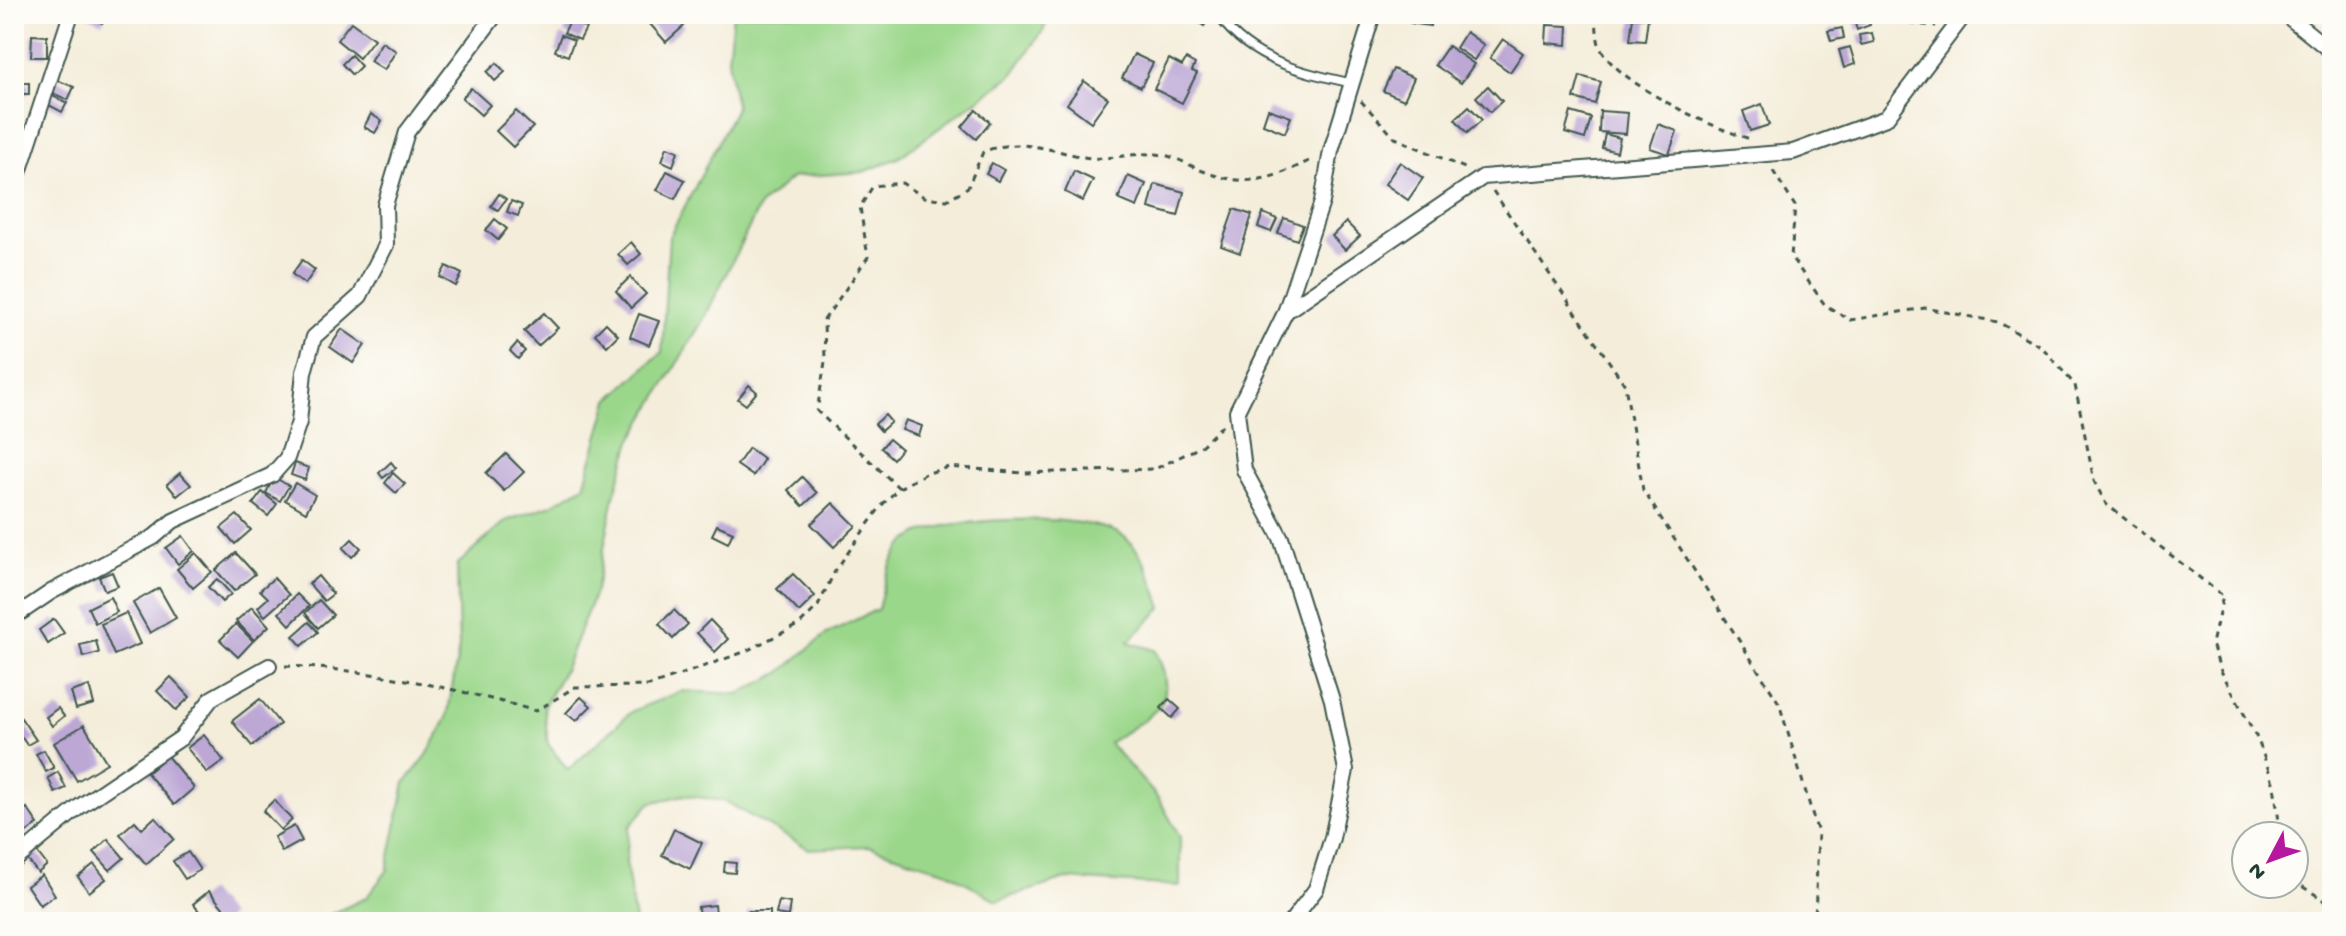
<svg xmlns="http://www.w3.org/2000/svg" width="2346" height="936" font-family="'Gochi Hand',sans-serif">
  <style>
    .green { fill: #9bd78b; stroke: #5d8a60; stroke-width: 2 }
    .building { fill: #bca7d5 }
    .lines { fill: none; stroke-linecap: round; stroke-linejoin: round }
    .lane-casing { stroke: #3f574d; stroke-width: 11 }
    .street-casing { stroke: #3f574d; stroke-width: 18 }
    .path { stroke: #3f574d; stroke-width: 3; stroke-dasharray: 6 6; stroke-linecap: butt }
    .lane { stroke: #fff; stroke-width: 7 }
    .street { stroke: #fff; stroke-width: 14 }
  </style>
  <rect width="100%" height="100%" fill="#fdfcf7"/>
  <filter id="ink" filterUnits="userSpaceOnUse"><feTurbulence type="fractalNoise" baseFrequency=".0125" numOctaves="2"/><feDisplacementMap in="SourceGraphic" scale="16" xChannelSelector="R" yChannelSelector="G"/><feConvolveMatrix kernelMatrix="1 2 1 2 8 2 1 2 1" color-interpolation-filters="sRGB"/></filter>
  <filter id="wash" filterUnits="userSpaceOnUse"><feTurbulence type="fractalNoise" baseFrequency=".006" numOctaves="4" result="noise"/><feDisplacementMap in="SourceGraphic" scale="32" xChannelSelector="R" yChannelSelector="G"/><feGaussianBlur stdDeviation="1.8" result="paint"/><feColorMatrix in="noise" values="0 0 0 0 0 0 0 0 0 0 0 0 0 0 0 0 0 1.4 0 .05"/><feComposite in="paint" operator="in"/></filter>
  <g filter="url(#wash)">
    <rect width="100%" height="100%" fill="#f4edda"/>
    <path class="green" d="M733,14H1049L1044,29L1012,75L898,158L863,172L793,177L760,205L706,315L631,441L614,496L596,590L565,668L544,706L548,744L568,770L632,711L682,691L739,694L780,673L826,634L878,609C885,582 889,550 916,535C951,516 1097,512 1126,538C1146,556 1154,584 1162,608L1128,642L1155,650C1184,708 1148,715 1109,743L1159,799L1180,837V886L1066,879L997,901L948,872L869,846L809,849L724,801L684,795L650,803L629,827L626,862L635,922H314L366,898L387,871L405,783L427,755L447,718L459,647L457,565L506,521L551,505L584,486L609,400L662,352L669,237L736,108L728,59Z"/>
    <g id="blocks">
      <g class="building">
        <polygon points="84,14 107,14 102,23"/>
        <polygon points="661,14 673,14 684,26 666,42 650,24"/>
        <polygon points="1187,14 1212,14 1204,26"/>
        <polygon points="1411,14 1432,14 1430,26 1410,23"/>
        <polygon points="1852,14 1866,14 1870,25 1857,30"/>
        <polygon points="1633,17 1648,18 1645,41 1630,40"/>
        <polygon points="570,20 586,28 580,40 564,33"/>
        <polygon points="351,22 374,39 359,58 337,40"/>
        <polygon points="1547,25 1568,26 1567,45 1546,43"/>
        <polygon points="1842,28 1844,38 1831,41 1828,31"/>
        <polygon points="1466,32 1484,45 1474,60 1456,48"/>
        <polygon points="1872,33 1874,42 1861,45 1859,35"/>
        <polygon points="32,35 47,36 47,57 31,57"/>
        <polygon points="561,35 574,40 568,56 555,51"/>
        <polygon points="1503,39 1523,53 1510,72 1490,58"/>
        <polygon points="382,42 396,51 384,70 370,61"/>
        <polygon points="1448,46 1474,64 1461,83 1435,65"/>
        <polygon points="1850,47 1855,64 1844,68 1839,50"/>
        <polygon points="1134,54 1153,63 1141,87 1122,78"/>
        <polygon points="351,55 361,66 352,75 342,64"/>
        <polygon points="1169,59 1182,66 1186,59 1195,64 1192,71 1197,73 1182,103 1154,89"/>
        <polygon points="497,63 505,72 495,81 487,72"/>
        <polygon points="1393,69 1414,78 1404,100 1383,91"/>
        <polygon points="1580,76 1601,82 1595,104 1574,98"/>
        <polygon points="52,78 74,87 68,100 48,91"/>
        <polygon points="1084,81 1108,98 1091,122 1067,104"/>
        <rect x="20" y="83" width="9" height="11"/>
        <polygon points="1488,86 1502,101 1490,112 1476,97"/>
        <polygon points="471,88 490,105 481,115 462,98"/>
        <polygon points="51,95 67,103 62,112 47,104"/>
        <polygon points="1762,104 1769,125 1750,131 1743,111"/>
        <polygon points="1469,106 1482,120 1467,133 1455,119"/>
        <polygon points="1268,109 1291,117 1285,133 1263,124"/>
        <polygon points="976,110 990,122 976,139 962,127"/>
        <polygon points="516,111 533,127 513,147 496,131"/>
        <polygon points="1600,111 1628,113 1626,134 1599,132"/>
        <polygon points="1571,112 1591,118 1585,139 1565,133"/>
        <polygon points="371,114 382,121 375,133 364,127"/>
        <polygon points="14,123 24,127 17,143 14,142"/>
        <polygon points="1658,124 1677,131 1669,154 1650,148"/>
        <polygon points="1605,134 1620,138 1617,152 1602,148"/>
        <polygon points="667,147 678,151 673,166 662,161"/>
        <polygon points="1400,162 1423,178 1408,200 1385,184"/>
        <polygon points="992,163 1004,170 998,181 986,174"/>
        <polygon points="667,171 685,180 675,199 657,190"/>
        <polygon points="1074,171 1093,180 1083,201 1065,192"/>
        <polygon points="1128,176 1146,184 1137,207 1118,199"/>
        <polygon points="1155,184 1184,192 1178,216 1149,208"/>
        <polygon points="499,194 506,199 498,210 491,206"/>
        <polygon points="511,201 522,205 518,216 507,212"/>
        <polygon points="1234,209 1252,215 1240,253 1221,246"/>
        <polygon points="1263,213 1277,219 1271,232 1258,227"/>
        <polygon points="1284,218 1303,225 1297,240 1278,233"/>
        <polygon points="495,219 507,229 498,240 486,230"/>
        <polygon points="1346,222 1360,236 1345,250 1332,236"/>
        <polygon points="631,242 641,254 628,265 618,254"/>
        <polygon points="302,260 315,270 305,284 292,274"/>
        <polygon points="446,266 462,274 456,286 440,277"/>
        <polygon points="630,277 646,294 631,308 616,291"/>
        <polygon points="544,313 558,328 538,346 524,331"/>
        <polygon points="639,314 659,321 649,345 630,337"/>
        <polygon points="606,323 618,335 607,346 595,334"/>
        <polygon points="342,329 365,345 353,363 330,347"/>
        <polygon points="517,343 525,351 518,359 510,351"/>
        <polygon points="749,385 757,392 746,405 738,399"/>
        <polygon points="885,415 891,422 881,431 875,424"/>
        <polygon points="906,420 922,426 919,436 902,430"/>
        <polygon points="889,439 901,449 893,459 881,448"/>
        <polygon points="749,448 764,459 753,476 737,465"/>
        <polygon points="506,454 524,472 504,491 486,473"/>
        <polygon points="391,462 396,468 383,478 379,473"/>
        <polygon points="295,463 309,468 305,480 291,475"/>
        <polygon points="180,473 191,485 177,496 167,484"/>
        <polygon points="393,473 405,484 396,493 385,483"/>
        <polygon points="274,477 289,486 280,501 266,493"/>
        <polygon points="802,477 817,493 803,506 788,490"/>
        <polygon points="295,483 315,495 306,512 285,500"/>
        <polygon points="262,492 277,504 268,516 253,504"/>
        <polygon points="833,503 856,526 834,547 811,524"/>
        <polygon points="237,515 251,530 235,544 221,528"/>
        <polygon points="717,525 733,532 728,543 712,535"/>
        <polygon points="183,536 194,551 178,564 166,548"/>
        <polygon points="352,539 361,548 352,557 343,548"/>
        <polygon points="196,553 212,572 193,588 177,569"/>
        <polygon points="236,553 255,574 234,591 216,570"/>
        <polygon points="112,572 118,586 105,591 99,577"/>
        <polygon points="793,574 815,596 799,612 777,589"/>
        <polygon points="318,576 333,594 324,601 309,584"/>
        <polygon points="274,578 289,595 265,616 258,607 268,598 260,590"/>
        <polygon points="217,579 231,594 222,602 208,587"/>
        <polygon points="159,588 176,618 150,633 133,603"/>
        <polygon points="297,594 309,606 290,625 279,613"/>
        <polygon points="110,597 117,612 95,623 88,608"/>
        <polygon points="319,600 333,615 318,628 305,613"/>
        <polygon points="252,607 269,626 254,640 236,621"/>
        <polygon points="674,610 688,624 673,639 659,624"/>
        <polygon points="126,613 140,644 114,655 101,624"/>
        <polygon points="54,619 64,633 48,644 39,630"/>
        <polygon points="710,620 728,639 715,652 697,633"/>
        <polygon points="309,622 318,632 302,646 293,636"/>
        <polygon points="236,624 253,641 238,657 220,640"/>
        <polygon points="96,641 99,653 83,657 80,645"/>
        <polygon points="171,677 190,697 176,710 157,691"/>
        <polygon points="89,686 94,704 76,709 71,692"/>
        <polygon points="581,697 591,706 576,721 566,713"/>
        <polygon points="260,699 280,724 252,746 232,721"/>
        <polygon points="1169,699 1180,709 1172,718 1161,708"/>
        <polygon points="58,708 64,716 52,726 46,717"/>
        <polygon points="21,718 36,740 27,745 14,726"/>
        <polygon points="84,725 107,763 77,781 54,743"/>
        <polygon points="204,735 224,761 207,773 187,748"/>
        <polygon points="44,750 54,768 46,772 36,754"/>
        <polygon points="167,756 194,788 174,805 147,773"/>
        <polygon points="58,772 66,788 55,793 48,778"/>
        <polygon points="274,800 292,820 281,830 263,811"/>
        <polygon points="27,808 38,824 23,835 14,817"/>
        <polygon points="155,817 174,839 146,864 120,834 135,821 142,829"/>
        <polygon points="294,826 302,841 282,852 274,837"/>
        <polygon points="674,829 702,843 690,869 662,855"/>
        <polygon points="108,839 124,858 110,870 94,852"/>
        <polygon points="37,852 47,865 38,873 27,859"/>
        <polygon points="188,852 200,870 185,879 173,861"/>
        <polygon points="725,862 736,863 735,873 724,872"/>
        <polygon points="94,864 106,879 89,892 78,877"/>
        <polygon points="42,875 55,895 40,905 27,886"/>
        <polygon points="209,891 230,916 222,922 208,922 193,904"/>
        <polygon points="779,901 790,903 788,916 776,914"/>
        <polygon points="715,905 717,922 699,922 698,907"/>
        <rect x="747" y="911" width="23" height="11"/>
      </g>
    </g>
  </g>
  <g filter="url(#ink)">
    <use href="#blocks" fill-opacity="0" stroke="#3f574d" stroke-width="2"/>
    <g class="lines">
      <defs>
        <path id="lane" d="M1220,18C1252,61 1301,72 1351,83"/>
        <g id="street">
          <polyline points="2285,14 2332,52"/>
          <polyline points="14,188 71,14"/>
          <polyline points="1285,312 1483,177 1793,152 1886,118 1965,14"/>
          <polyline points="14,617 51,592 154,537 173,521 272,475 287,458 299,422 304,372 314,337 360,296 386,245 385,205 407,132 496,14"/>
          <polyline points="14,861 79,807 181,738 212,698 269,666"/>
          <polyline points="1291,922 1316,889 1332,838 1346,770 1332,700 1281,538 1244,470 1237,411 1285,313 1322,202 1331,151 1373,14"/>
        </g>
      </defs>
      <use href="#lane" class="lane-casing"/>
      <use href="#street" class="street-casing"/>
      <g class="path">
        <path d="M1596,14C1597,26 1596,41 1602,51C1622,85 1713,129 1751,139"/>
        <polyline points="1902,14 1912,24 1936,26"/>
        <polyline points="1361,101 1395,138 1467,169"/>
        <polyline points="1773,171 1795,206 1791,257 1825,305 1850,320 1925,308 1998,322 2042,347 2075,385 2094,481 2106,504 2223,596 2212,644 2220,669 2258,740 2274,785 2281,836"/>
        <polyline points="1493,191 1625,385 1643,490 1779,703 1818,833 1815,922"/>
        <path d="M899,488L817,411L825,362L824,320L868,257L860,207L873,186L902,183L924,197L947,200L968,187L983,152C1017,137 1049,150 1084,157C1109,162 1138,150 1163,155C1176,157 1191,166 1203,171C1248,189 1272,179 1313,159"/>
        <path d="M285,666C371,669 453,688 536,711L575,687L649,686L744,652L800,624L818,606L835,571L881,506L899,488L925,474L949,467L1023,473L1155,469L1200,447L1223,425"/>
        <polyline points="2294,878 2300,885 2332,905"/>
      </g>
      <use href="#lane" class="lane"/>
      <use href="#street" class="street"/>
    </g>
  </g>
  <rect width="2346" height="936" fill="none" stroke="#fdfcf7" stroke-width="48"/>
  <g transform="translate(2270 860) rotate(229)"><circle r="38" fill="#fdfcf7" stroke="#a4b0a9" stroke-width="2"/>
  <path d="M0-6L14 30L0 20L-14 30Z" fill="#b5179e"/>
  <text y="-12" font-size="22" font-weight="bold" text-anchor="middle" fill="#1f3d34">N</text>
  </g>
</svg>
